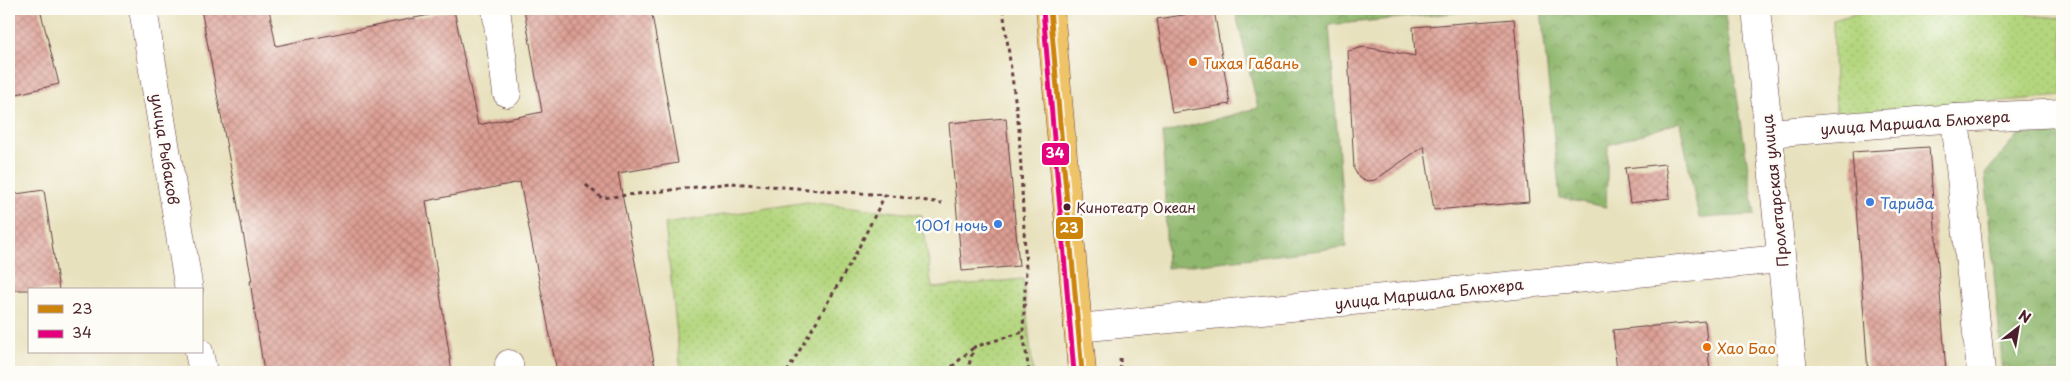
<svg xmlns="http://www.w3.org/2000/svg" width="2071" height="381" font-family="'Playpen Sans',sans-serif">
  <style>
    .forest { fill: url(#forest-crowns); stroke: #6c6b4c }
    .park { fill: url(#park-dots); stroke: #7f7a54 }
    .building { fill: url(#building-cross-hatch) }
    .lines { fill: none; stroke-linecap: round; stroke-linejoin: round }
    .minor-casing { stroke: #623c41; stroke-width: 29 }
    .major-casing { stroke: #623c41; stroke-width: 29 }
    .path { stroke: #623c41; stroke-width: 3; stroke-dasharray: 4 4; stroke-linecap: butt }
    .minor { stroke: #fff; stroke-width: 28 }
    .major { stroke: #efc469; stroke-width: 28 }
    .bus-1-casing { stroke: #fdfcf7; stroke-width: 9 }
    .bus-2-casing { stroke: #fdfcf7; stroke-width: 9 }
    .bus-1 { stroke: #cc840b; stroke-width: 5 }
    .bus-2 { stroke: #e5007d; stroke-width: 5 }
    .food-dot { fill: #e8710a; stroke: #fdfcf7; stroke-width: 2 }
    .shop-dot { fill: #3f7fe0; stroke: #fdfcf7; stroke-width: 2 }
    .bus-dot { fill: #4a1f2b; stroke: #fdfcf7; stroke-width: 2 }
    .labels { text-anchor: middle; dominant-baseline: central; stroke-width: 5; stroke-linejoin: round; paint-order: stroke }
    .bus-label { font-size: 14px; fill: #4a1f2b; stroke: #fdfcf7; text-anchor: start }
    .food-label { font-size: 15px; fill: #c56008; stroke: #fdfcf7; text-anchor: start }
    .street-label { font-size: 15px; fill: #4a1f2b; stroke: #fdfcf7 }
    .shop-label { font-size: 15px; fill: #366cbe; stroke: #fdfcf7; text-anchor: start }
    .line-badge { stroke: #fdfcf7; stroke-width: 2 }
    .badge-label { font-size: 14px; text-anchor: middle; font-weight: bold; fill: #fff }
  </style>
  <defs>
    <pattern id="forest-crowns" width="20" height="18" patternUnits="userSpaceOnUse" patternTransform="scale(1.25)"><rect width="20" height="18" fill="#8fb76d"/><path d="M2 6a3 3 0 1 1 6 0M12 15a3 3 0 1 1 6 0" fill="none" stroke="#77945a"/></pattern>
    <pattern id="park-dots" width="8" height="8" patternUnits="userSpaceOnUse" patternTransform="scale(1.25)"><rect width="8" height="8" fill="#b4d67e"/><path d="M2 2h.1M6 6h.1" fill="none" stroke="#9cb76d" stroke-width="1.8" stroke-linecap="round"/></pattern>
    <pattern id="building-cross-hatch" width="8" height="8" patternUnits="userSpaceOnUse" patternTransform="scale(1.25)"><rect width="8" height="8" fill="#dc9e93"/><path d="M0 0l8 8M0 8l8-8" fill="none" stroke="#b48078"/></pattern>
  </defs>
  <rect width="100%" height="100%" fill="#fdfcf7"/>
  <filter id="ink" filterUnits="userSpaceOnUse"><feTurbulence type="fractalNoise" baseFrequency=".02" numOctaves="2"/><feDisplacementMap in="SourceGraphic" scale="10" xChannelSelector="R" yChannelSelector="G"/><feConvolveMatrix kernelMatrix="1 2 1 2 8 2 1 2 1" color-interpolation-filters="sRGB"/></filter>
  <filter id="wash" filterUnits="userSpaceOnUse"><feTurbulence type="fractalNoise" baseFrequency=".0096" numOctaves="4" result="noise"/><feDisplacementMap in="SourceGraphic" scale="20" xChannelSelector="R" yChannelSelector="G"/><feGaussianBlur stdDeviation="1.12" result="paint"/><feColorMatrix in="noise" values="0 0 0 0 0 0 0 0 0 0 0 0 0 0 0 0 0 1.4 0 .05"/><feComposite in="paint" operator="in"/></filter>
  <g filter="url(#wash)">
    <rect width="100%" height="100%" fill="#e8e1bd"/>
    <g class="forest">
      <polygon points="1235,9 1494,9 1329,25 1346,247 1167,268 1163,133 1258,108"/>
      <polygon points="1541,9 1724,9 1755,215 1699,218 1680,122 1608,145 1606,207 1560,198"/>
      <polygon points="2062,132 2062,372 2003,372 1985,174 2018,135"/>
    </g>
    <g class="park">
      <polygon points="1874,9 2025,9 2028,15 2062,18 2062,96 1836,115 1833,20"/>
      <polygon points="807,202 922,215 932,288 1023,279 1033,372 681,372 665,224"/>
    </g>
    <g id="blocks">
      <g class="building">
        <polygon points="9,9 40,9 59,84 9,96"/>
        <polygon points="201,9 269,9 276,46 454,10 478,125 542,112 524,9 651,9 678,163 618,173 656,372 557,372 520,182 426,201 452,372 264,372 250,281 252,281"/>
        <polygon points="1214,10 1230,104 1172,113 1157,19"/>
        <polygon points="1514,19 1529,202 1434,210 1424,146 1375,180 1368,181 1359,178 1354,169 1348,51 1364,47 1415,56 1413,27"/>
        <polygon points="1006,118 1019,266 962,271 949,123"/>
        <polygon points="1929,147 1946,372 1868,372 1852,152"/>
        <polygon points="1665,164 1670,198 1630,203 1625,168"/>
        <polygon points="44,190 59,290 9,290 9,195"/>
        <polygon points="1705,321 1710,372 1617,372 1613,330"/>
      </g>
    </g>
  </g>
  <g filter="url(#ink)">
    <use href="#blocks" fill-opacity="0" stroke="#623c41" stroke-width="1"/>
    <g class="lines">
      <defs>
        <g id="minor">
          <polyline points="143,9 189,290"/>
          <polyline points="496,9 507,93"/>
          <polyline points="1756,9 1793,372"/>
          <polyline points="1955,118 1981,372"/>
          <polyline points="1768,133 1955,118 2062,113"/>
          <polyline points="1078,328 1780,259"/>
          <polyline points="199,352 203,372"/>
          <polyline points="509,364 510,372"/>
        </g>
        <polyline id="major" points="1050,9 1082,372"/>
      </defs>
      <use href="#minor" class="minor-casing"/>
      <use href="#major" class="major-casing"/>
      <g class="path">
        <polyline points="1003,9 1019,129 1026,270 1023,332 1029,372"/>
        <polyline points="586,185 602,198 731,183 885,195 942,203"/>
        <polyline points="1120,358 1121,372"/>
        <polyline points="787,372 854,257 885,195"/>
        <polyline points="946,372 973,348"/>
        <polyline points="967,372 974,347 1023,332"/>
      </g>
      <use href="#minor" class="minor"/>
      <use href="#major" class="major"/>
      <defs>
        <polyline id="bus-1" points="1050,9 1082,372"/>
        <polyline id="bus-2" points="1043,10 1074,372"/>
      </defs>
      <use href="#bus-1" class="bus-1-casing"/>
      <use href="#bus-2" class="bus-2-casing"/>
      <use href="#bus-1" class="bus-1"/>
      <use href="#bus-2" class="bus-2"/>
    </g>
  </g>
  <g class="food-dot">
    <circle cx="1193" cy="62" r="5"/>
    <circle cx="1707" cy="347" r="5"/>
  </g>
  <g class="shop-dot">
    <circle cx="1870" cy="202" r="5"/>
    <circle cx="998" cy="224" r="5"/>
  </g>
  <circle class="bus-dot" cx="1067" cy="207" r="4.5"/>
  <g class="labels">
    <g class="bus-label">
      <text x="1076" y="207">Кинотеатр Океан</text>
    </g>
    <g class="food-label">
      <text x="1203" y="62">Тихая Гавань</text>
      <text x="1717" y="347">Хао Бао</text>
    </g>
    <g class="street-label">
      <text transform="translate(1915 122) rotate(-4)">улица Маршала Блюхера</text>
      <text transform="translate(166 149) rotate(81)">улица Рыбаков</text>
      <text transform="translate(1774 191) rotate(-96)">Пролетарская улица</text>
      <text transform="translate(1429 293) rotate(-6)">улица Маршала Блюхера</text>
    </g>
    <g class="shop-label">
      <text x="1880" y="202">Тарида</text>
      <text x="988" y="224" text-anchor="end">1001 ночь</text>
    </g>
  </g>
  <g class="line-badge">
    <rect x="1041" y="142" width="29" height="24" rx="5" fill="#e5007d"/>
    <rect x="1055" y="216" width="29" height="24" rx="5" fill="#cc840b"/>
  </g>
  <g class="badge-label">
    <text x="1055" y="158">34</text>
    <text x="1069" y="233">23</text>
  </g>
  <rect width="2071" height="381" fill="none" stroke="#fdfcf7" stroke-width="30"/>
  <rect x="28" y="288" width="175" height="65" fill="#fdfcf7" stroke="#b5a4a5"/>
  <rect x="38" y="305" width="25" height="8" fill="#cc840b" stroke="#b5a4a5"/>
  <text x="72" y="314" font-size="15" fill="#4a1f2b">23</text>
  <rect x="38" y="330" width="25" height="8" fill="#e5007d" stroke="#b5a4a5"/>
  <text x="72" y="338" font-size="15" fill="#4a1f2b">34</text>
  <g transform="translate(2018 328) rotate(31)" stroke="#fdfcf7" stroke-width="4" paint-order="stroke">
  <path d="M0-4L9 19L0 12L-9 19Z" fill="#4a1f2b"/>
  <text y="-8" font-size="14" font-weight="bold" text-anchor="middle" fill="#4a1f2b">N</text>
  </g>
</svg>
